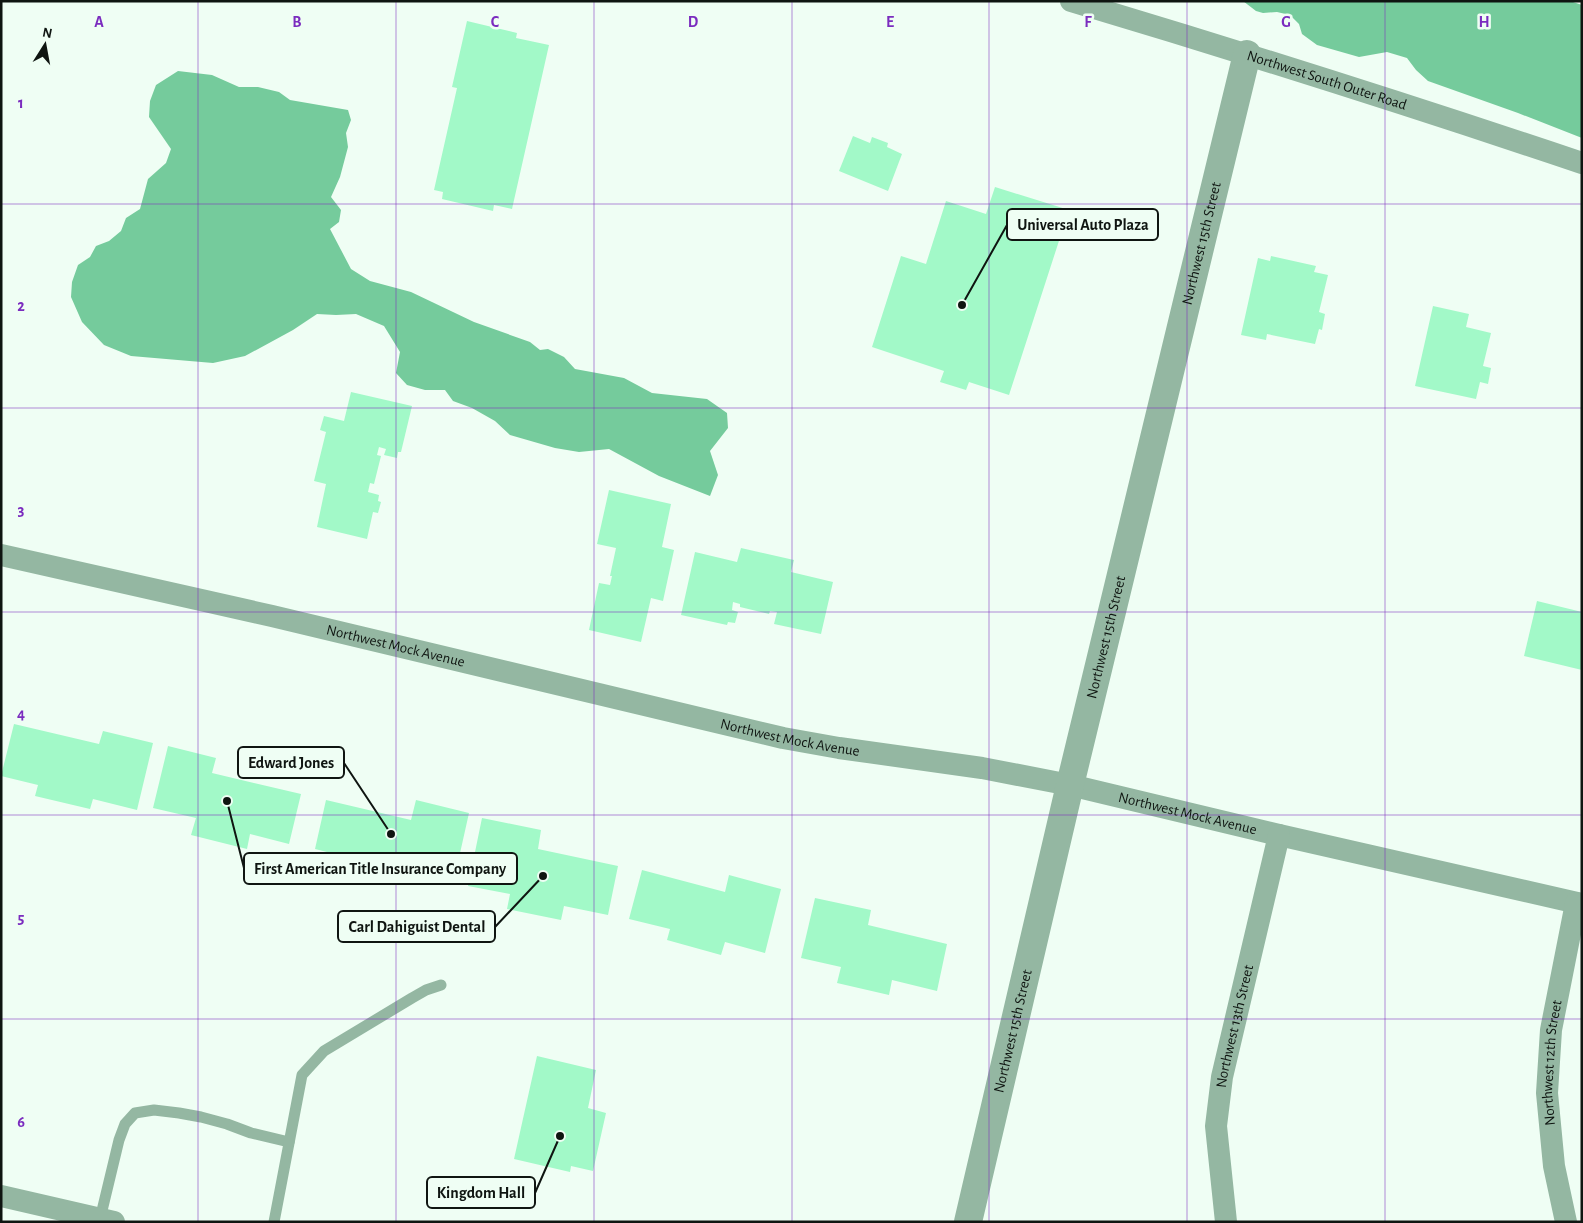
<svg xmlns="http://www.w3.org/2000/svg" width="1583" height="1223" font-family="'Alegreya Sans',sans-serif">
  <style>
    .forest { fill: #75cb9c }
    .building { fill: #a2f9c8 }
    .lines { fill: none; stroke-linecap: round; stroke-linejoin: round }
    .service { stroke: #94b7a2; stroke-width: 11 }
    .minor { stroke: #94b7a2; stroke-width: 22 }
    .tertiary { stroke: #94b7a2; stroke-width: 28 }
    .grid { fill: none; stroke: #7b2cbf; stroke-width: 1; stroke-opacity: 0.55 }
    .labels { text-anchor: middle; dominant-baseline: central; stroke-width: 5; stroke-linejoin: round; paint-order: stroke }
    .street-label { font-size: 15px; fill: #0f1511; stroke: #effef4 }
    .grid-label { font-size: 16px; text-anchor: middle; font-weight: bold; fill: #7b2cbf; stroke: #effef4; stroke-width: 5; stroke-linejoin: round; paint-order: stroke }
    .leader { fill: none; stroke: #0f1511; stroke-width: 2 }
    .callout-dot { fill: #0f1511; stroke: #effef4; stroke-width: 2 }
    .callout { fill: #effef4; stroke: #0f1511; stroke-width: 2 }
    .callout-label { font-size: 16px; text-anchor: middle; font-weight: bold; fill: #0f1511 }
  </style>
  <rect width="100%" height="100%" fill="#effef4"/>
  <g class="forest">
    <polygon points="1243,1 1570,1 1582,5 1582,138 1518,113 1428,81 1416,70 1407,58 1387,52 1359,57 1317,45 1302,34 1299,24 1290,15 1277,12 1263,13 1256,11"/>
    <polygon points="178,71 212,75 239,87 258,87 279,92 290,100 348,110 351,120 346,133 348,147 340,177 331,197 341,210 339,222 330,229 351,269 370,281 411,292 474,322 530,342 540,350 548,349 564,357 575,369 624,378 652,393 707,399 727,413 728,428 710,451 718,475 710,496 659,476 609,449 579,452 555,448 510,435 495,421 472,408 453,401 445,390 425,390 407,385 396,373 400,352 384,326 356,314 336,315 317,314 293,330 245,356 213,363 131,356 104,345 82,322 71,297 72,282 78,265 90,257 96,246 109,241 121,231 126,218 140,209 148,179 166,163 171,149 149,117 150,101 156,85"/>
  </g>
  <g class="building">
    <polygon points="467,21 517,33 516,38 549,45 512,209 494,205 493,211 442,199 443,192 434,190 457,88 452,87"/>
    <polygon points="853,136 870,143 872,137 888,143 887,147 902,154 888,191 839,171"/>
    <polygon points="995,187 1069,210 1009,395 969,382 966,390 940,382 944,371 872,347 901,256 926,264 946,201 986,214"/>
    <polygon points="1271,256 1316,266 1314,272 1328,275 1319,312 1325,314 1322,330 1319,329 1315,344 1267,334 1266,340 1241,335 1258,258 1270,261"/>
    <polygon points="1433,306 1469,314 1466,327 1491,333 1483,366 1491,368 1488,384 1480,382 1476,399 1415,386"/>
    <polygon points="351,392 412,406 401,452 398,452 397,458 384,455 386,449 379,447 377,455 381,456 374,484 370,483 368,492 379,495 378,501 381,502 378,513 373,512 367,539 317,527 326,484 314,481 326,432 320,430 324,416 344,421"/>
    <polygon points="609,490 671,504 662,547 674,550 663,601 651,598 641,642 589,630 599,583 610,585 612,576 610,576 616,548 597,544"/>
    <polygon points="741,548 794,560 791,572 833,582 821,634 774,624 777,612 770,611 769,614 740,607 740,604 733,602 732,610 738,612 735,623 728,622 727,625 681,615 695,552 737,562"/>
    <polygon points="1537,601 1582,612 1582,670 1524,656"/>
    <polygon points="14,724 99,744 103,731 153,743 137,810 93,799 90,809 35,796 38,785 1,776"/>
    <polygon points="168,746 216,758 212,773 301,794 289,844 250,834 247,849 191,835 196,818 153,808"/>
    <polygon points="326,800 411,820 416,800 469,813 454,880 409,870 406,884 352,871 355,859 315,849"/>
    <polygon points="482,818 541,830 538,849 618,866 608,915 564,906 561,920 507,909 510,894 468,886"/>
    <polygon points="642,870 725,892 729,875 781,889 765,953 725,942 721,955 667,940 670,929 629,919"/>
    <polygon points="815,898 871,910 868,925 947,944 937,991 892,980 889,995 837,983 841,967 801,958"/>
    <polygon points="537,1056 596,1070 588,1108 606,1113 593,1171 571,1166 570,1172 514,1159"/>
  </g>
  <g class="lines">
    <g class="service">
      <polyline points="100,1219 119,1140 125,1124 135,1113 154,1110 179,1113 201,1117 227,1124 251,1133 289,1142"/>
      <polyline points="274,1222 302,1075 324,1051 412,998 426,990 441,985"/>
    </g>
    <g class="minor">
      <path id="s1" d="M1071,1C1242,52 1412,106 1582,163"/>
      <path id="s2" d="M1,555L272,616L783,738L839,748L982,768L1070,785L1279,835L1582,904"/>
      <polyline points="1,1196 114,1222"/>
      <path id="s3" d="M1226,1222L1216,1126L1222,1077L1279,835"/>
      <path id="s4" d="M1566,1222L1554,1166L1547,1093L1551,1030L1576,903"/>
    </g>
    <path class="tertiary" id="s5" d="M968,1222L1070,785L1247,54"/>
  </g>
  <path class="grid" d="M198,1V1222M396,1V1222M594,1V1222M792,1V1222M989,1V1222M1187,1V1222M1385,1V1222M1,204H1582M1,408H1582M1,612H1582M1,815H1582M1,1019H1582"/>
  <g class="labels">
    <g class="street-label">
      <text stroke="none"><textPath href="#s1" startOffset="268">Northwest South Outer Road</textPath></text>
      <text stroke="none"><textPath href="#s5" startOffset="1006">Northwest 15th Street</textPath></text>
      <text stroke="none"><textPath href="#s5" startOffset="601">Northwest 15th Street</textPath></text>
      <text stroke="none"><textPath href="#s2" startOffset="405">Northwest Mock Avenue</textPath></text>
      <text stroke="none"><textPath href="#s2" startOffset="810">Northwest Mock Avenue</textPath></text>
      <text stroke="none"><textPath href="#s2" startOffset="1215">Northwest Mock Avenue</textPath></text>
      <text stroke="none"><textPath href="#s3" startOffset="198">Northwest 13th Street</textPath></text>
      <text stroke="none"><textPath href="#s5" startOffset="196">Northwest 15th Street</textPath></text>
      <text stroke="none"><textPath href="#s4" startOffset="161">Northwest 12th Street</textPath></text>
    </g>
  </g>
  <g class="grid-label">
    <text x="99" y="27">A</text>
    <text x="297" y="27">B</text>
    <text x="495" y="27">C</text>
    <text x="693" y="27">D</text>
    <text x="890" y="27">E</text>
    <text x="1088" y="27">F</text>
    <text x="1286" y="27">G</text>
    <text x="1484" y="27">H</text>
    <text x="21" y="108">1</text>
    <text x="21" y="311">2</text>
    <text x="21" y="515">3</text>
    <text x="21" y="719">4</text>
    <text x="21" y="923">5</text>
    <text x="21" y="1127">6</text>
  </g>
  <path class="leader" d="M962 305L1007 225M391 834L344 763M227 801L244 868M543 876L495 927M560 1136L535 1193"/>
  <g class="callout-dot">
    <circle cx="962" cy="305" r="5"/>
    <circle cx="391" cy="834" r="5"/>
    <circle cx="227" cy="801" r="5"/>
    <circle cx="543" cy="876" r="5"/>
    <circle cx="560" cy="1136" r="5"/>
  </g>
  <g class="callout">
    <rect x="1007" y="209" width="151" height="31" rx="5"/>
    <rect x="238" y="747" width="106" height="31" rx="5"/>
    <rect x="244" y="853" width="273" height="31" rx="5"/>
    <rect x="338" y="911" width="157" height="31" rx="5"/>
    <rect x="427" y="1177" width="108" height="31" rx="5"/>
  </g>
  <g class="callout-label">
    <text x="1083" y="230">Universal Auto Plaza</text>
    <text x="291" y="768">Edward Jones</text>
    <text x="380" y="874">First American Title Insurance Company</text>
    <text x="417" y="932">Carl Dahiguist Dental</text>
    <text x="481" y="1198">Kingdom Hall</text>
  </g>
  <rect width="1583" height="1223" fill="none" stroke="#0f1511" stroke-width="5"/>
  <g transform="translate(45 45) rotate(11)" stroke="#effef4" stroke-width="4" paint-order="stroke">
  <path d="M0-4L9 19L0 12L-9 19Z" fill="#0f1511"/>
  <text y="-8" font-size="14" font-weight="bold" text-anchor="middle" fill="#0f1511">N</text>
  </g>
</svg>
